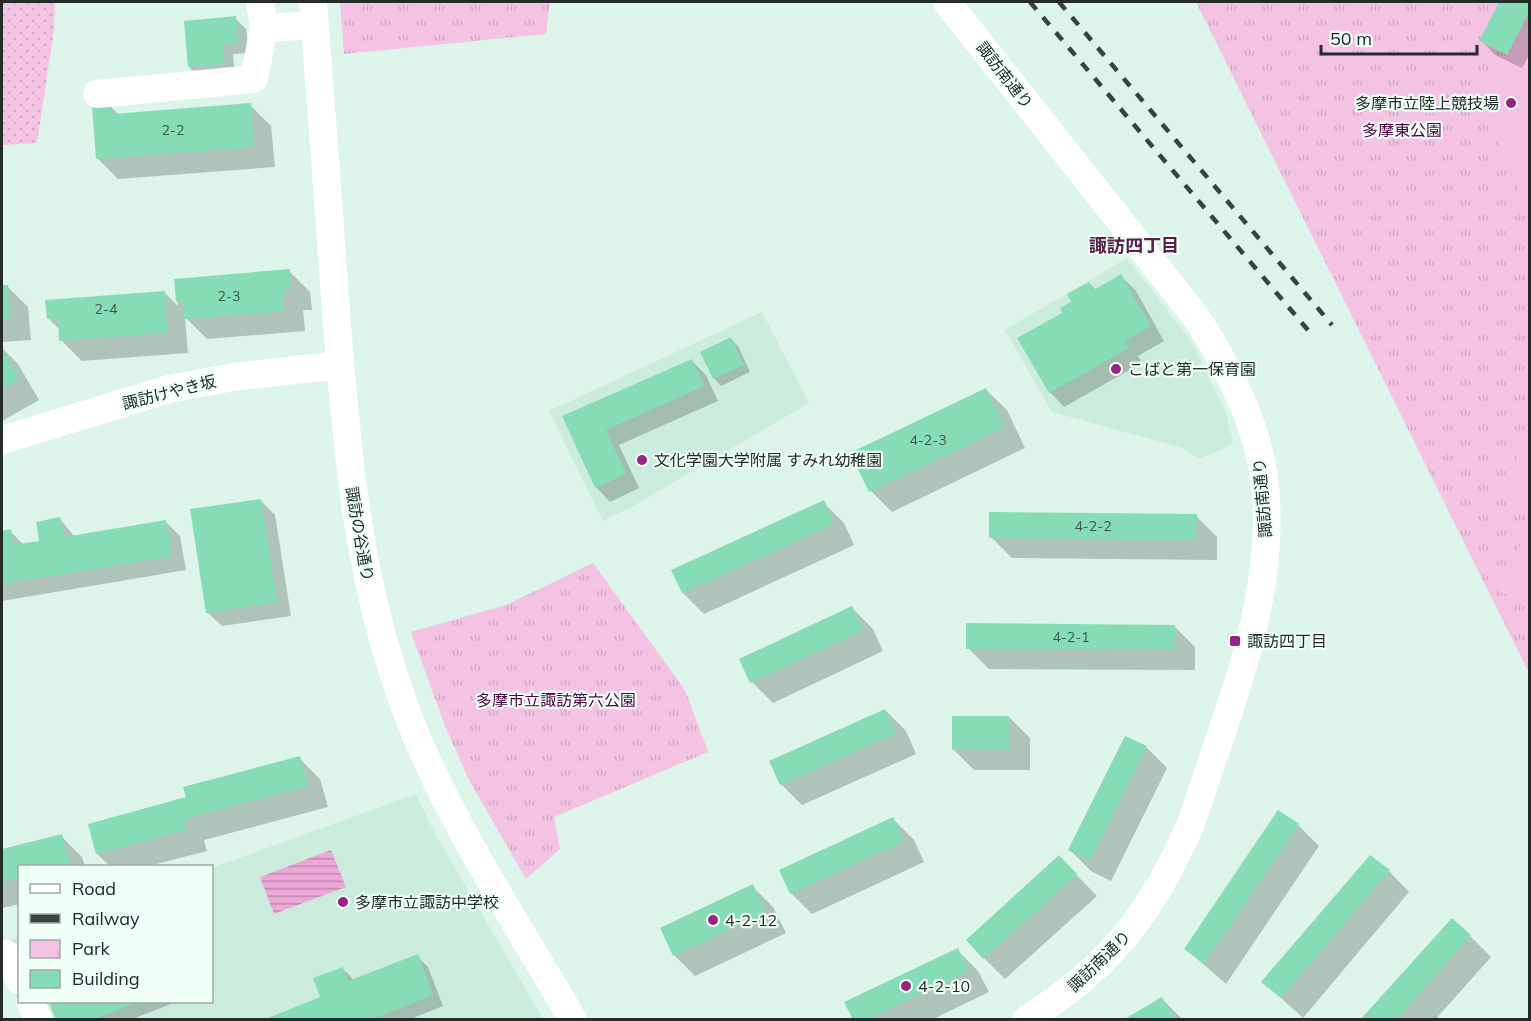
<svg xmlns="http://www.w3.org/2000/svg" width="1531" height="1021" font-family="Mulish,'Noto Sans JP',sans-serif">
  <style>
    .built { fill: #cbecdd }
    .grass { fill: url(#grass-dots) }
    .park { fill: url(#park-tufts) }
    .garden { fill: #f4c3e4 }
    .water { fill: url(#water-rules) }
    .shadow { fill: #0003 }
    .building { fill: #87dcb8 }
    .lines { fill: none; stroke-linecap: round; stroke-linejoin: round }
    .minor { stroke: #fff; stroke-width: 28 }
    .rail { stroke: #38433e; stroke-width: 4.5; stroke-dasharray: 10 10; stroke-linecap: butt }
    .poi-dot { fill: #99247f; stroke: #f0fff8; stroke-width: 2 }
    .labels { text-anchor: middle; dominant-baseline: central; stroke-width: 4.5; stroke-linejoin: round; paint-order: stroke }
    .number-label { font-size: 14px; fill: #3c584c }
    .street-label { font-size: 16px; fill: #232c28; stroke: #f0fff8 }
    .poi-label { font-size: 16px; fill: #232c28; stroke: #f0fff8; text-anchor: start }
    .park-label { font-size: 16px; fill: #520242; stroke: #f0fff8 }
    .neighbourhood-label { font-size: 18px; font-weight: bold; fill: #58204a; stroke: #f0fff8 }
  </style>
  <defs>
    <pattern id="grass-dots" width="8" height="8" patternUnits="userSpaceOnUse" patternTransform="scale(1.5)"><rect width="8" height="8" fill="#f4c3e4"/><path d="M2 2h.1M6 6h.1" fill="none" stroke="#d1a8c4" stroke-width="1.8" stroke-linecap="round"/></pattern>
    <pattern id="park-tufts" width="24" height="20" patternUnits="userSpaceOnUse" patternTransform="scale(1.5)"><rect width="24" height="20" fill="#f4c3e4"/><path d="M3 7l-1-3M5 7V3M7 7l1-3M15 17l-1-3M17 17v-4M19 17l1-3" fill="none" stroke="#d1a8c4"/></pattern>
    <pattern id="water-rules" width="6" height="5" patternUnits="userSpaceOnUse" patternTransform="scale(1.5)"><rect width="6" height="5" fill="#eba8d6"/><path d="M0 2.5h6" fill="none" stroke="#be89ae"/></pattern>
  </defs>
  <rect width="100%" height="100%" fill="#dcf4e9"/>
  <g class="built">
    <polygon points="1127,258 1193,344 1226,413 1233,444 1199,459 1183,448 1052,412 1005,330"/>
    <polygon points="762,312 809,403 628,509 603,521 549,411"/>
    <polygon points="416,794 434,832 543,1019 27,1019 2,967 2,943 19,937 20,1002 212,1002 212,868"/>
  </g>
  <polygon class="grass" points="2,2 55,2 54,29 37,143 2,145"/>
  <g class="park">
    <polygon points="340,2 550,2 546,34 344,54"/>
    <polygon points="1196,2 1529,2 1529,673"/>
    <polygon points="593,563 685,690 708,752 554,817 560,849 526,879 468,778 445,726 411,632 506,605"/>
  </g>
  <g class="garden">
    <polygon points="1529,11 1529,207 1506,170 1500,151 1497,114 1488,92"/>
    <polygon points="1529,435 1529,510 1498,494"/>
    <polygon points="1529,528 1530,607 1529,607 1497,590"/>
  </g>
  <polygon class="water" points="331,850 346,887 274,914 260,877"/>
  <g class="shadow">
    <polygon points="1500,2 1530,2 1530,53 1522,68 1495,55 1481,40"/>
    <polygon points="235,18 246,29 249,53 233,54 235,75 200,78 189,67"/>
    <polygon points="250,105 271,126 275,167 118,179 97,158 111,107 119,115"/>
    <polygon points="289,271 310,292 312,310 303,310 305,331 207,339 185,317 188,353 82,361 61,340 60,330 48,318 164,292 178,306 175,280"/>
    <polygon points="1121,276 1136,291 1164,341 1138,356 1142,363 1064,407 1050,392 1064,313 1089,283 1096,290"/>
    <polygon points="7,286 28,307 31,340 2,342 2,287"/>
    <polygon points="731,339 738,346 750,372 721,386 714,378 702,353"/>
    <polygon points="2,348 18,364 39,400 2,421"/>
    <polygon points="691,360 706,375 718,401 619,445 639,488 610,502 596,487 564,417"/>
    <polygon points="986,390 1007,410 1025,448 892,512 871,491 852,454"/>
    <polygon points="260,500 275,515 291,616 222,626 207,612"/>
    <polygon points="823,502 844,523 854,545 704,614 683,593 673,570"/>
    <polygon points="1196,516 1217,537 1217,560 1012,558 991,537"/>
    <polygon points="60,519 75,537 166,522 180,536 186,570 2,601 2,532 10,531 24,545 41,542"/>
    <polygon points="852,608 873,629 883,651 773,703 752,682"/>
    <polygon points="1174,626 1195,647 1195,670 989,669 968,648"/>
    <polygon points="885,710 906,731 916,754 802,805 781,784"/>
    <polygon points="1009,717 1030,738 1030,770 974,770 953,749"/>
    <polygon points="1146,747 1167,768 1111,881 1091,871 1070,850"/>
    <polygon points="299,758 320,779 328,807 204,840 207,851 149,866 110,866 97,854 188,799"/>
    <polygon points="893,819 914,840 924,862 812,914 791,893"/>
    <polygon points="1298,825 1319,846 1226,984 1186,949"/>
    <polygon points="61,836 82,857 85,866 20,866 20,904 2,908 2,851"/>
    <polygon points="1059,857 1097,896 1005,979 984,958"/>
    <polygon points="1389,871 1409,892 1303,1018 1263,982"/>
    <polygon points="752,886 773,907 786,933 695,976 674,955"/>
    <polygon points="1470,936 1491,957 1435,1020 1362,1020"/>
    <polygon points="957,950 978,971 989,992 931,1020 854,1020"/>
    <polygon points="417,956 428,967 443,1006 408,1020 267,1020 322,998 343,969 354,980"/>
    <polygon points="1162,999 1183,1020 1126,1020"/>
    <polygon points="51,1002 176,1002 130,1020 58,1020"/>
  </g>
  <g class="building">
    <polygon points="1499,2 1530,2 1530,11 1507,55 1479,41"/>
    <polygon points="236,16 238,43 223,44 225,64 188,67 184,21"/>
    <polygon points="251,103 254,147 96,159 92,107 111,105 112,114"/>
    <polygon points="290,269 291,290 283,290 284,311 184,319 183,301 176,302 174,279"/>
    <polygon points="1121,274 1151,326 1125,341 1129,348 1049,393 1017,338 1062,313 1060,308 1071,302 1067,294 1089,282 1094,290"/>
    <polygon points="2,285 8,285 11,320 2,320"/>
    <polygon points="165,291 168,333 59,341 58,318 47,319 45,300"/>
    <polygon points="731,337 744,365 713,379 700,352"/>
    <polygon points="2,349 19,379 2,388"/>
    <polygon points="692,359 704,386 606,430 626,474 595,488 562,416"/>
    <polygon points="986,388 1005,427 869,492 850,453"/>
    <polygon points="261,499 277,602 206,613 190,509"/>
    <polygon points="824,500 834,524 682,593 671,570"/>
    <polygon points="989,512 1197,514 1196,540 989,538"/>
    <polygon points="60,517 64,537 166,520 172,556 2,584 2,531 11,529 13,545 39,541 36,522"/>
    <polygon points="852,606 863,630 750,683 739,659"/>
    <polygon points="966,623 1175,625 1175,650 966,649"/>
    <polygon points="885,709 896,733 780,785 769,761"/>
    <rect x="952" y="716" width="57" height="34"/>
    <polygon points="1125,736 1147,746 1090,861 1068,850"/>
    <polygon points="300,756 308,786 184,819 187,830 96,854 88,824 186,797 183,787"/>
    <polygon points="1278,810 1299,824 1204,964 1184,949"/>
    <polygon points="893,817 904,841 790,894 779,870"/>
    <polygon points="62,834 70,865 20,866 20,878 2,882 2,849"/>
    <polygon points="1059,855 1077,874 983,959 966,940"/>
    <polygon points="1370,855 1390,870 1281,998 1261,982"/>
    <polygon points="753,884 766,912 673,956 660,928"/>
    <polygon points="1452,918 1471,935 1396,1020 1360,1020"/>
    <polygon points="958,948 969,971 866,1020 853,1020 844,1002"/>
    <polygon points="418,954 433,995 370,1020 263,1020 320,997 313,978 343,967 348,981"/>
    <polygon points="1162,997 1174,1018 1171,1020 1123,1020"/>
    <polygon points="49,1002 138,1002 92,1020 56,1020"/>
  </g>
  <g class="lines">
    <g class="minor">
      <path d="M313,2C321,105 329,209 336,312C346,440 356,566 398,687C436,803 512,914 573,1020"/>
      <path d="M947,2L1196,317C1222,357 1244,398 1257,444C1291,568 1229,705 1192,821C1153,912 1110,967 1026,1020"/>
      <polyline points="264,28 315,25"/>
      <polyline points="97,94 254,79 264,28 260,2"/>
      <polyline points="2,440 169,389 233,377 340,365"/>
      <polyline points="6,954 20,981"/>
      <polyline points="30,1002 39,1020"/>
    </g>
    <g class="rail">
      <polyline points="1030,2 1313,336"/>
      <polyline points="1059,2 1332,325"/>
    </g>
  </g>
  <g class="poi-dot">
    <circle cx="1511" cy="103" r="6"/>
    <circle cx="1116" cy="369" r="6"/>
    <circle cx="642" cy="460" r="6"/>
    <rect x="1229" y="635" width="12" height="12" rx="3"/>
    <circle cx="343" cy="902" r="6"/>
    <circle cx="713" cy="920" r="6"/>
    <circle cx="906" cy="986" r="6"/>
  </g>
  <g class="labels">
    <g class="number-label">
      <text x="173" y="130">2-2</text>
      <text x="229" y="296">2-3</text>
      <text x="106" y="309">2-4</text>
      <text x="928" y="440">4-2-3</text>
      <text x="1093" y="526">4-2-2</text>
      <text x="1071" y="637">4-2-1</text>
    </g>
    <g class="street-label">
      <text transform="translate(1005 75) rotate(52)">諏訪南通り</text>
      <text transform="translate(169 392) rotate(-14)">諏訪けやき坂</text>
      <text transform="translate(1262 498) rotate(-95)">諏訪南通り</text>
      <text transform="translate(360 534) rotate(80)">諏訪の谷通り</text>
      <text transform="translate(1099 961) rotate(-44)">諏訪南通り</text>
    </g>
    <g class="poi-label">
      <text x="1499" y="103" text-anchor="end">多摩市立陸上競技場</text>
      <text x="1128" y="369">こばと第一保育園</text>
      <text x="654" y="460">文化学園大学附属 すみれ幼稚園</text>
      <text x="1247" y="641">諏訪四丁目</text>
      <text x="355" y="902">多摩市立諏訪中学校</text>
      <text x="725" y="920">4-2-12</text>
      <text x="918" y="986">4-2-10</text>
    </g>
    <g class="park-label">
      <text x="1402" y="130">多摩東公園</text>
      <text x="556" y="700">多摩市立諏訪第六公園</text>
    </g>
    <g class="neighbourhood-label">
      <text x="1134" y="245">諏訪四丁目</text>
    </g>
  </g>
  <rect width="1531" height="1021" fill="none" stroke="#232c28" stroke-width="6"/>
  <rect x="18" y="865" width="195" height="138" fill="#f0fff8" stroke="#9eaba5" stroke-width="1.5"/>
  <rect x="30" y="884" width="30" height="9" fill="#ffffff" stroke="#9eaba5" stroke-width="1.5"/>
  <text x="72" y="895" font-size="18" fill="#232c28">Road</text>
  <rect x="30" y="914" width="30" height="9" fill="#38433e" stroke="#9eaba5" stroke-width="1.5"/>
  <text x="72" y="925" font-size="18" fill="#232c28">Railway</text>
  <rect x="30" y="940" width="30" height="18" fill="url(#park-tufts)" stroke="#9eaba5" stroke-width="1.5"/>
  <text x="72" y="955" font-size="18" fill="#232c28">Park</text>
  <rect x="30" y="970" width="30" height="18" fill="#87dcb8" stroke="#9eaba5" stroke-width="1.5"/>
  <text x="72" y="985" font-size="18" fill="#232c28">Building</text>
  <path d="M1321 45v9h156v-9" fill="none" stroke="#232c28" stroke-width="3"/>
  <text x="1330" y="45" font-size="18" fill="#232c28" stroke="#f0fff8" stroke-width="4.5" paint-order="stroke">50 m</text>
</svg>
